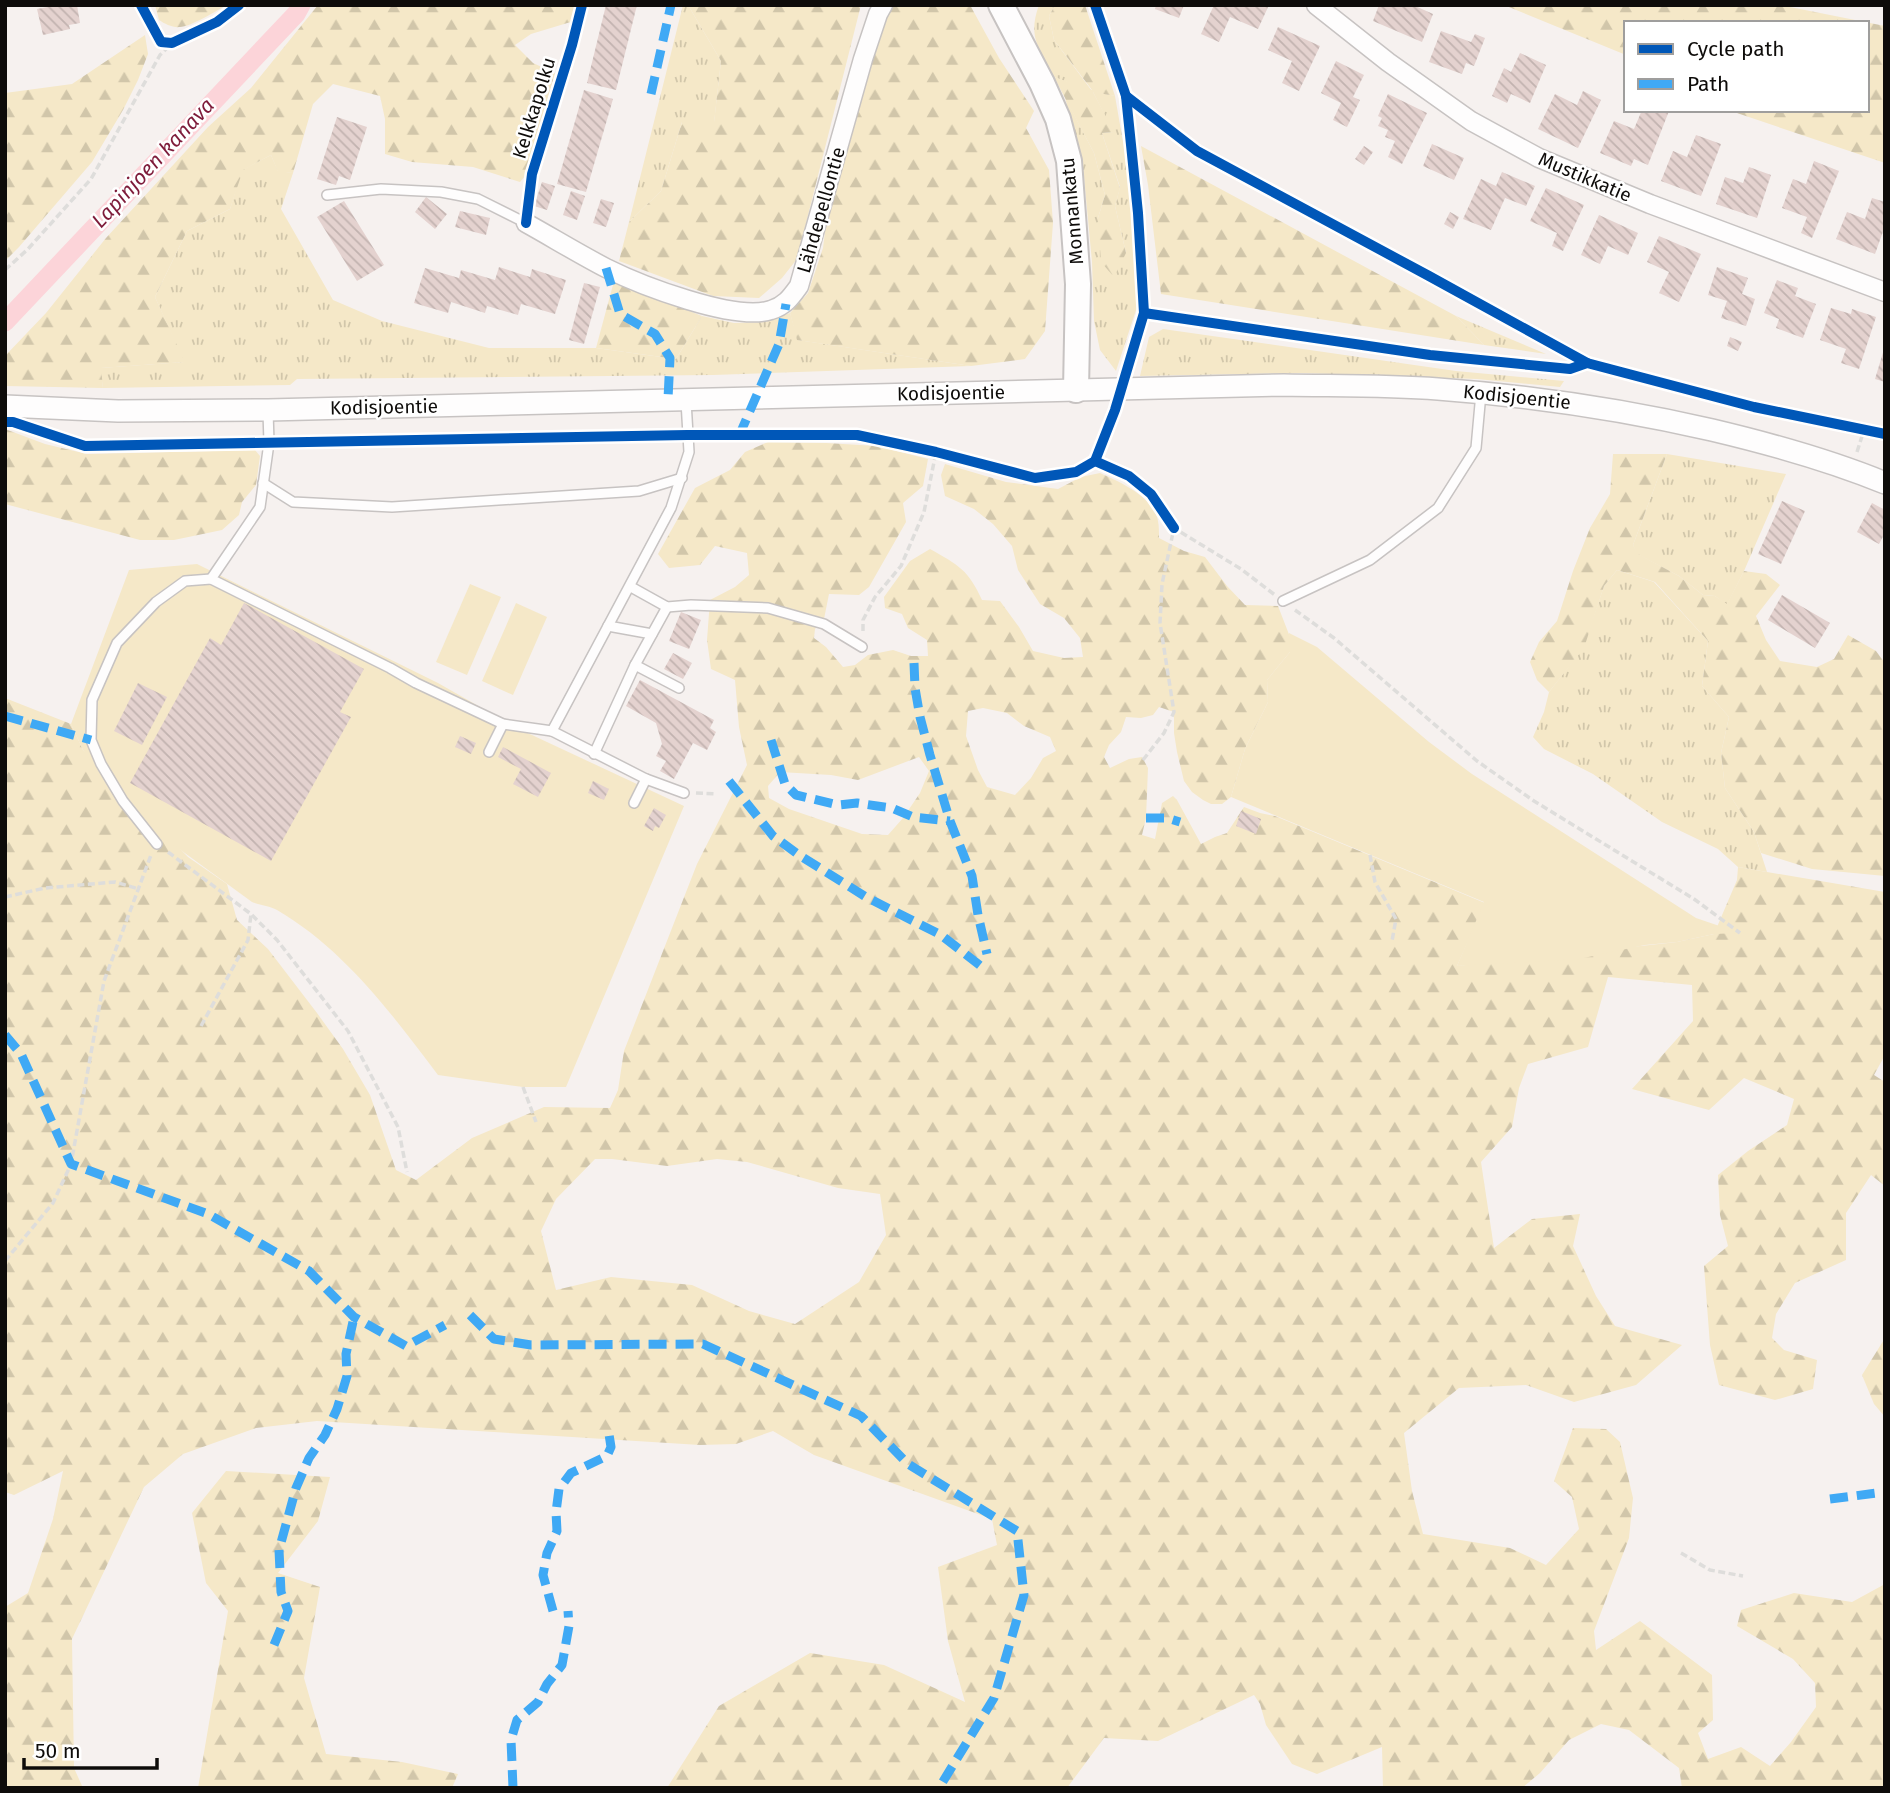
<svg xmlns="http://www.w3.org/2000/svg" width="1890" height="1793" font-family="'Fira Sans',sans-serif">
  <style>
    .grass { fill: url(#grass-tufts) }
    .forest { fill: url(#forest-firs); fill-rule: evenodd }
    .pitch { fill: #f5e8c8 }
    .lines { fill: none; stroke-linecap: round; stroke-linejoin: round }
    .canal { stroke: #fcd4d9; stroke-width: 19 }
    .building { fill: url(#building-back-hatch) }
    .service-casing { stroke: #c7c3c2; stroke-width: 12 }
    .minor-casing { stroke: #c7c3c2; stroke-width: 21 }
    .tertiary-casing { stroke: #c7c3c2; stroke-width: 24 }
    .secondary-casing { stroke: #c7c3c2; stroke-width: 28 }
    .path { stroke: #dedddb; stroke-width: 3.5; stroke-dasharray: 7 3.5; stroke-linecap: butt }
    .service { stroke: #fefdfd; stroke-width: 9 }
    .minor { stroke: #fefdfd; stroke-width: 18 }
    .tertiary { stroke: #fefdfd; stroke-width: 21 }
    .secondary { stroke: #fefdfd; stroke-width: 24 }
    .quiet { stroke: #3fa9f5; stroke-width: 9; stroke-dasharray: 18 9; stroke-linecap: butt }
    .cycleway-casing { stroke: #fff; stroke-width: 15 }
    .cycleway { stroke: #0057b8; stroke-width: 10 }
    .labels { text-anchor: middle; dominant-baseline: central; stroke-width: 5; stroke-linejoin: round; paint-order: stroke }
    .street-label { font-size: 19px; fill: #0e0c0a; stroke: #fff }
    .water-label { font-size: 21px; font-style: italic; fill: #7e1b3a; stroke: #fff }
  </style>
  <defs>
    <pattern id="grass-tufts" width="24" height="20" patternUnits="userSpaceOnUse" patternTransform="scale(1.75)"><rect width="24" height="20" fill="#f5e8c8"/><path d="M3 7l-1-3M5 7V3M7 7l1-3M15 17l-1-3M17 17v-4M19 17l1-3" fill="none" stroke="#d1c6aa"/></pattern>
    <pattern id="forest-firs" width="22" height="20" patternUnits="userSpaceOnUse" patternTransform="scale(1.75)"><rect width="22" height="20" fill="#f5e8c8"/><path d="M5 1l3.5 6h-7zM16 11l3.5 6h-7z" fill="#d1c6aa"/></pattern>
    <pattern id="building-back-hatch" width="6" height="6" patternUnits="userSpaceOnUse" patternTransform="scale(1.75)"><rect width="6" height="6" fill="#e4d2cf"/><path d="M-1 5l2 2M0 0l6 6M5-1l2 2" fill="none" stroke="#c2b3b0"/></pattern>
  </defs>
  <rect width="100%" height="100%" fill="#f6f1ef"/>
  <g class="grass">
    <polygon points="683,5 688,5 721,61 714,123 682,122 661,191 629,222"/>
    <path d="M1039,5H1055L1049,16L1054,40L1092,91L1115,96L1130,182L1137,307L1116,371L1100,350L1094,321L1092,262L1084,177L1065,97L1094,153L1105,195L1098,218L1126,253L1115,206L1120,187L1102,133L1113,132L1093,92L1054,77C1040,49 1027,38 1039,5Z"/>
    <polygon points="271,155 278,171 293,173 281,209 333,300 382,321 489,348 596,348 676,359 702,316 734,323 764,322 790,313 798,340 971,366 713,375 297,379 290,385 103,388 100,368 184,362 155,297 187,231 230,209 242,170"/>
    <polygon points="1456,316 1546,354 1484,345"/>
    <polygon points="1163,329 1456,371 1564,381 1560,387 1477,379 1301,373 1140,376 1149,337"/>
    <polygon points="1667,454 1786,474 1744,571 1727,605 1715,596 1703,595 1679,576 1637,554 1633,545"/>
    <polygon points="1617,570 1654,582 1708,641 1702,686 1729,717 1721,753 1725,788 1754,832 1767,872 1738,867 1718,849 1662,822 1593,774 1544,749 1533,737 1544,712 1549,692 1583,648 1604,586"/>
  </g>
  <g class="forest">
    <path d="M155,5H226C217,11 190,27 180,27C173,28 165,24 159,20Z"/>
    <polygon points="318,5 578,5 574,21 531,34 515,45 533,63 555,73 526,175 520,182 473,167 412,162 385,154 385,119 380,96 333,84 313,104 293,173 278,172 271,155 243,170 230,209 187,231 155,297 185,362 101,368 103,388 5,386 5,356 46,313 106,238 208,127 251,88"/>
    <polygon points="688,5 861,5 797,259 782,278 759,298 713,296 619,261 629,222 661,191 682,122 714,122 721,61"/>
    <polygon points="889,5 970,5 999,58 1034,111 1026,128 1049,170 1053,223 1045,331 1025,359 971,366 797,340 790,313 808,293 823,248 827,216 863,82"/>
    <polygon points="1055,5 1085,5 1115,96 1093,92 1114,132 1102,133 1120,188 1115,206 1126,253 1114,277 1101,262 1098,218 1105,195 1094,153 1054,77 1092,90 1054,40 1049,16"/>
    <polygon points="1504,5 1780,5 1885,26 1885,163 1728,110 1867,110 1867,23 1626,23 1626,55"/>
    <polygon points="145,35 148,54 138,80 123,110 92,162 19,247 5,261 5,93 72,84"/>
    <polygon points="1141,146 1456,316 1484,345 1161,294 1148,185"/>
    <polygon points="614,281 702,316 676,359 596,348"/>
    <polygon points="5,429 45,444 87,454 255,450 260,456 256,485 242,502 239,515 222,530 174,540 140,540 5,504"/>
    <path d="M768,442L826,443L877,446L928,459L923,486L903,503L906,522L869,587L859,595L829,594L824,619L815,629L814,638L826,647L843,667L855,665L868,655L893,650L911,656H928L927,640L908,628L902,614L885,608L884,597L910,561L930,549C958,565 968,569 982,600L1000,601L1019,627L1033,651L1064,658L1083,657L1080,638L1064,618L1040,604L1018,570L1012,546L993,524L974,509L945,496L941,475L945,464L1006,482L1058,489L1081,477L1100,473C1120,482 1154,497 1158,521C1159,526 1159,532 1159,538L1184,551L1205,557L1227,586L1245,605L1278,606L1290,637V652L1267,680L1268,702L1245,749L1231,797L1222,804H1211L1203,800L1192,792L1184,781L1177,752L1174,733V712L1159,707L1153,715L1141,718L1126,717L1121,732L1109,745L1104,757L1110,768L1129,759L1142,757L1148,768L1146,818L1142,835L1155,839L1162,803L1173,796L1177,800L1201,844L1215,837L1227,833L1244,807L1260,813L1275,816L1485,903L1457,966L1677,942L1714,934L1737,880L1738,867L1885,892V1055L1874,1075L1885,1082V1186L1871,1175L1846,1213V1260L1795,1283L1776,1314L1772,1338L1784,1350L1817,1360L1813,1389L1775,1400L1719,1385L1710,1345L1704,1266L1728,1246L1720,1215L1718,1175L1748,1151L1787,1125L1794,1099L1744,1078L1709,1110L1632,1089L1693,1021L1692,985L1608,977L1588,1047L1528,1064L1519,1088L1512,1127L1481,1162L1494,1248L1532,1219L1580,1214L1573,1246L1596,1296L1615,1326L1682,1345L1636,1385L1574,1402L1526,1385L1459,1388L1404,1433L1412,1491L1423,1534L1510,1548L1546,1565L1579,1529L1572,1497L1554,1481L1573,1428L1606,1429L1620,1442L1633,1498L1629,1538L1594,1631L1596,1650L1640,1621L1712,1675L1713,1720L1698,1733L1708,1759L1741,1747L1770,1766L1791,1742L1816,1707L1815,1683L1793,1659L1737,1626L1741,1610L1794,1593L1852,1602L1885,1584V1788H1682L1679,1768L1629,1730L1601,1724L1569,1740L1540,1773L1522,1788H1383L1382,1747L1317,1774L1292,1764L1266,1725L1260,1704L1254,1695L1158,1741L1104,1738L1067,1788H667L719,1706L810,1653L884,1665L965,1702L948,1641L938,1567L997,1545L992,1519L814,1455L773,1431L736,1444L700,1445L317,1421L256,1428L183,1454L144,1487L72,1639L74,1768L83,1788H5V1607L28,1593L53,1519L63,1471L14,1495L5,1492V698L71,724L83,750L188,857L227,884L237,920L268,949L317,1013L343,1049L370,1095L396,1170L416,1180L472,1138L544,1107L610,1108L618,1090L624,1051L697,864L747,765L739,727L735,680L711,669L707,640L710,600L735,587L749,575L747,553L715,546L700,565L669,568L658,554L695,488L730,470L745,452ZM983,708L1007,713L1024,726L1050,737L1056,751L1043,758L1031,778L1015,795L987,787L978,770L966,736L968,711ZM919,757L929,771L920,793L903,818L888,835L862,834L789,809L769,798L768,786L780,772L831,775L858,780ZM595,1159H612L667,1166L717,1159L747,1162L838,1188L880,1194L886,1235L859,1282L795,1324L749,1311L692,1285L611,1277L556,1290L541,1231L556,1199Z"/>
    <polygon points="1613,454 1667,454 1633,545 1638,554 1679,576 1703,595 1715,596 1727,604 1744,571 1766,574 1780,585 1756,616 1766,640 1780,661 1817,667 1834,659 1848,635 1876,651 1885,663 1885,876 1812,869 1761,853 1754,832 1725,788 1721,753 1729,717 1702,686 1708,641 1655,582 1617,570 1604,586 1584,648 1549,692 1537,680 1530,662 1539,642 1557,621 1573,571 1590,528 1610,494"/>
    <polygon points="1885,1338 1885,1417 1874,1404 1862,1375"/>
    <polygon points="226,1471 330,1477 318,1521 278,1573 320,1587 304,1678 326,1754 402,1762 458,1774 452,1788 198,1788 228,1611 206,1583 192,1513"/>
  </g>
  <g class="pitch">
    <path d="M197,564L438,683L517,728L684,806L566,1087H523L438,1075C392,1014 344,949 277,910C270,906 260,905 252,902L123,808L83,750L71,724L129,570Z"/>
    <polygon points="470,584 501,597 467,675 436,662"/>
    <polygon points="516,603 547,617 513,695 482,681"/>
    <polygon points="1289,633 1317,647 1429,742 1472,774 1696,918 1740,933 1714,934 1677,942 1645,945 1579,959 1457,966 1484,902 1231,797 1245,749 1268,702 1267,680 1290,652"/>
  </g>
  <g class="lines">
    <polyline class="canal" points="5,322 296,14 301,5"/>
  </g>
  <g class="building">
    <polygon points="58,5 77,5 80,23 69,25 70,29 43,35 37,9"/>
    <polygon points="606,5 637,5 616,90 587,83"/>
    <polygon points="1156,5 1184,5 1179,18 1155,9"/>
    <polygon points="1214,5 1269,5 1258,29 1230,17 1219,42 1201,34"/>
    <polygon points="1379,5 1413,5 1433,14 1422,42 1373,21"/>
    <polygon points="1278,27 1320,46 1299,91 1282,83 1292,61 1268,50"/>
    <polygon points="1441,31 1471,42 1475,34 1485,38 1474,66 1466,63 1462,74 1429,62"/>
    <polygon points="1520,53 1546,65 1530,103 1511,94 1507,103 1492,96 1504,68 1511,72"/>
    <polygon points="1336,61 1364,75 1353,97 1360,100 1347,127 1333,120 1341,103 1321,93"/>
    <polygon points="584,90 613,99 586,192 557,184"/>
    <polygon points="1583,91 1601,100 1578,148 1538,129 1555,94 1577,105"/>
    <polygon points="1388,94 1427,113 1402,164 1388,157 1395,141 1385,137 1388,130 1378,126 1382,118 1378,116"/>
    <polygon points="1642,110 1669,111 1648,165 1634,159 1631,166 1600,153 1614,121 1634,129"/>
    <polygon points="337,117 367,127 350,180 339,176 336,185 317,179"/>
    <polygon points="1696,135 1721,144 1701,196 1661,181 1673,151 1687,157"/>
    <polygon points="1432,144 1464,158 1454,180 1423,166"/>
    <polygon points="1364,146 1373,152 1364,165 1355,159"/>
    <polygon points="1814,161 1839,171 1812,238 1801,233 1807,217 1782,208 1793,179 1806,184"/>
    <polygon points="1749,167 1771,175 1757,218 1716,204 1725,177 1743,183"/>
    <polygon points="1502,172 1535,186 1526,206 1505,198 1491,230 1463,219 1481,179 1496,186"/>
    <polygon points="542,182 555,186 547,210 534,206"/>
    <polygon points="1546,188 1584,205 1563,251 1552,246 1557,233 1530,221"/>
    <polygon points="571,191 585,196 577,220 563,215"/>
    <polygon points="426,197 447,214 435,229 415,212"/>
    <polygon points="1872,198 1885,202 1885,226 1875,254 1836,239 1847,212 1865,219"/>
    <polygon points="601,199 614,203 606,227 593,223"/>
    <polygon points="344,201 384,265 357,281 317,217"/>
    <polygon points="460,211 490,218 486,235 455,227"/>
    <polygon points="1450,212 1459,217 1453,229 1444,224"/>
    <polygon points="1599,215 1638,233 1628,255 1608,246 1600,264 1581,255"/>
    <polygon points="1659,236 1701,254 1679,302 1659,293 1669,272 1647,262"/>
    <polygon points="499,267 530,277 532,269 566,280 555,314 521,304 518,315 487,306 485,313 451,302 448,313 414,303 425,268 459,278 461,270 495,280"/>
    <polygon points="1717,267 1748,278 1742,294 1755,299 1746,326 1721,318 1727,301 1708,295"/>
    <polygon points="1777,280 1798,288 1795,296 1816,304 1803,338 1776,328 1779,319 1764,313"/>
    <polygon points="584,283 600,287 584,344 569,340"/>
    <polygon points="1831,308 1851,314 1852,309 1876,317 1859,369 1841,363 1846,349 1820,340"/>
    <polygon points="1730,337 1742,342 1738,351 1727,346"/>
    <polygon points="1884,349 1885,350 1885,382 1875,379"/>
    <polygon points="1782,501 1805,511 1781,564 1758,554"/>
    <polygon points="1872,503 1885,510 1885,533 1879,544 1857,532"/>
    <polygon points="1782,595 1830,623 1815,648 1768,620"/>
    <polygon points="244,603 364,669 340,712 351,717 271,861 130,783 210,638 221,645"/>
    <polygon points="681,612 701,620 689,649 669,641"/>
    <polygon points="673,653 692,663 683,679 664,669"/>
    <polygon points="640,680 714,720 710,728 716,732 707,750 693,743 674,779 660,771 666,761 656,756 662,744 656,723 626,706"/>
    <polygon points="138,683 167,697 142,745 114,731"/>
    <polygon points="460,736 476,743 471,754 455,747"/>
    <polygon points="503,747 551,773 538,797 513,784 521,769 498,757"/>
    <polygon points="593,781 609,789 604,800 588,793"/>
    <polygon points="654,808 666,815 659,828 655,826 653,831 644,826"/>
    <polygon points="1241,811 1261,819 1256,834 1236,826"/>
  </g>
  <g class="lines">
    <defs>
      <g id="service">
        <polyline points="327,195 381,189 441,192 478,199 526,223"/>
        <polyline points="268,411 269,443 260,507 211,579 390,668 416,683 503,724 552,731 646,779 684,793"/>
        <polyline points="263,483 293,502 392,507 639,491 682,478"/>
        <polyline points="631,587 667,607 691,605 768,608 824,624 862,647"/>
        <polyline points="1283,601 1370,560 1438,508 1476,448 1481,393"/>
        <polyline points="608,626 652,634"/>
        <polyline points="635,665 679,688"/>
        <polyline points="552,731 671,508 689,452 686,401"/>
        <polyline points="489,752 503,724"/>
        <polyline points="594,754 635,665 667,607"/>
        <polyline points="634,803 646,779"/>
        <polyline points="157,844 123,801 101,764 91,740 92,700 117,643 156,602 185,581 211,579"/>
      </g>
      <g id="minor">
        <polyline points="1316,5 1388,62 1471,121 1539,158 1650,204 1885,292"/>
        <path d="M526,223C553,238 579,254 606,268C640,285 735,322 771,310C785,306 791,297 799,286L863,59L878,14L883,5"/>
      </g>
      <path id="tertiary" d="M5,406L118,411L268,410L1284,385C1335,386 1387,385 1438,389C1531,396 1621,409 1712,430C1771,444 1829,460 1885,483"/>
      <polyline id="secondary" points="1001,5 1042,83 1058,119 1069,161 1078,284 1076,390"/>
    </defs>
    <use href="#service" class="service-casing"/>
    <use href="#minor" class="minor-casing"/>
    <use href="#tertiary" class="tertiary-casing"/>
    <use href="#secondary" class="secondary-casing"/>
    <g class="path">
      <polyline points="5,270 28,249 91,179 160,55 172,43"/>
      <polyline points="1857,452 1864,430 1867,429"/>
      <polyline points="1295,610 1334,638 1477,761 1534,801 1694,899 1740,933"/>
      <polyline points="863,631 863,620 875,597 901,566 924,512 936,452"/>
      <polyline points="1143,760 1164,733 1174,712 1160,623 1162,584 1174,528 1241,569 1275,595"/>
      <polyline points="696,793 717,794"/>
      <polyline points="168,852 251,914 277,940 348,1031 398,1127 407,1172"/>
      <polyline points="1370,855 1375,882 1396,919 1392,941"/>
      <polyline points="5,897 45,888 115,882 139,889"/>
      <polyline points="201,1026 248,940 251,914"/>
      <polyline points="523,1087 536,1122"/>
      <polyline points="5,1261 53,1203 71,1164 104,981 151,855"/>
      <polyline points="1681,1553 1710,1570 1743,1576"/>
    </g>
    <use href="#service" class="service"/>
    <use href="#minor" class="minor"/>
    <use href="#tertiary" class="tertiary"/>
    <use href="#secondary" class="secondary"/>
    <g class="quiet">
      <polyline points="651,94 671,5"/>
      <polyline points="606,268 620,314 655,334 670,358 668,399"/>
      <polyline points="739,436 779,344 786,304"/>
      <polyline points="914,663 915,688 920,717 930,755 950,821 972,876 978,915 987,954"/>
      <polyline points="5,716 91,740"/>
      <polyline points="771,740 785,784 796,795 838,805 857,803 877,806 892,808 913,817 950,821"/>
      <polyline points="729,781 773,836 799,855 866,897 941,935 982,967"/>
      <polyline points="1146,818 1167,818 1180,822"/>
      <polyline points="5,1035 21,1054 71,1164 208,1214 309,1271 354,1317 406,1346 445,1325"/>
      <polyline points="470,1315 494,1339 531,1345 703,1344 861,1416 908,1464 1017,1531 1024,1595 994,1698 939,1788"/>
      <polyline points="1830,1499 1885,1492"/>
      <polyline points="553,1611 543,1575 547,1553 557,1531 556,1512 559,1489 571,1473 607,1456 611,1447 608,1428"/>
      <polyline points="274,1645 288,1611 281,1592 279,1550 296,1488 309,1458 325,1435 337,1409 347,1376 346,1354 354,1317"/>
      <polyline points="513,1788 511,1740 517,1720 538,1702 547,1684 562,1665 569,1626 568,1611"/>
    </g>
    <defs>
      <g id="cycleway">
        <polyline points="141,5 161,42 172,43 217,22 239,5"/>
        <polyline points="1095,5 1126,96 1138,213 1144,313"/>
        <polyline points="1126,96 1197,151 1429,276 1587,363"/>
        <polyline points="526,223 532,174 572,45 582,5"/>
        <polyline points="5,422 13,422 85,446 687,435 857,435 936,452 1035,478 1076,472 1095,461 1115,410 1144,313 1430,355 1570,369 1587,363 1754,407 1885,434"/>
        <polyline points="1095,461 1129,476 1151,494 1174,528"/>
      </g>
    </defs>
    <use href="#cycleway" class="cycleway-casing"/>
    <use href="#cycleway" class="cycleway"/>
  </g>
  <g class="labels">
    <g class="street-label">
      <text transform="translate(534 108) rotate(-73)">Kelkkapolku</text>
      <text transform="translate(1585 177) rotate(23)">Mustikkatie</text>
      <text transform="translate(821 210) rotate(-74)">Lähdepellontie</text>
      <text transform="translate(1072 211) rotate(-95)">Monnankatu</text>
      <text transform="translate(951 393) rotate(-1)">Kodisjoentie</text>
      <text transform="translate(1517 397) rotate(6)">Kodisjoentie</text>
      <text transform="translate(384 407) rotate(-1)">Kodisjoentie</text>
    </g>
    <g class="water-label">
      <text transform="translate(153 163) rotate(-47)">Lapinjoen kanava</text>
    </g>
  </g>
  <rect width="1890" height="1793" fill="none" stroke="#0e0c0a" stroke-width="14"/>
  <rect x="1624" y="21" width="245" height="91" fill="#ffffff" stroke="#9f9e9d" stroke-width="2"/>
  <rect x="1638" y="44" width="35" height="10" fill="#0057b8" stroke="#9f9e9d" stroke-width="2"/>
  <text x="1687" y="56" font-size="21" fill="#0e0c0a">Cycle path</text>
  <rect x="1638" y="79" width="35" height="10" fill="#3fa9f5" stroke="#9f9e9d" stroke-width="2"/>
  <text x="1687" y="91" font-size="21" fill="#0e0c0a">Path</text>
  <path d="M24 1758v10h133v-10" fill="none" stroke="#0e0c0a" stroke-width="3.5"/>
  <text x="35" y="1758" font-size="21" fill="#0e0c0a" stroke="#ffffff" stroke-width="5" paint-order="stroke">50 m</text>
</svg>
